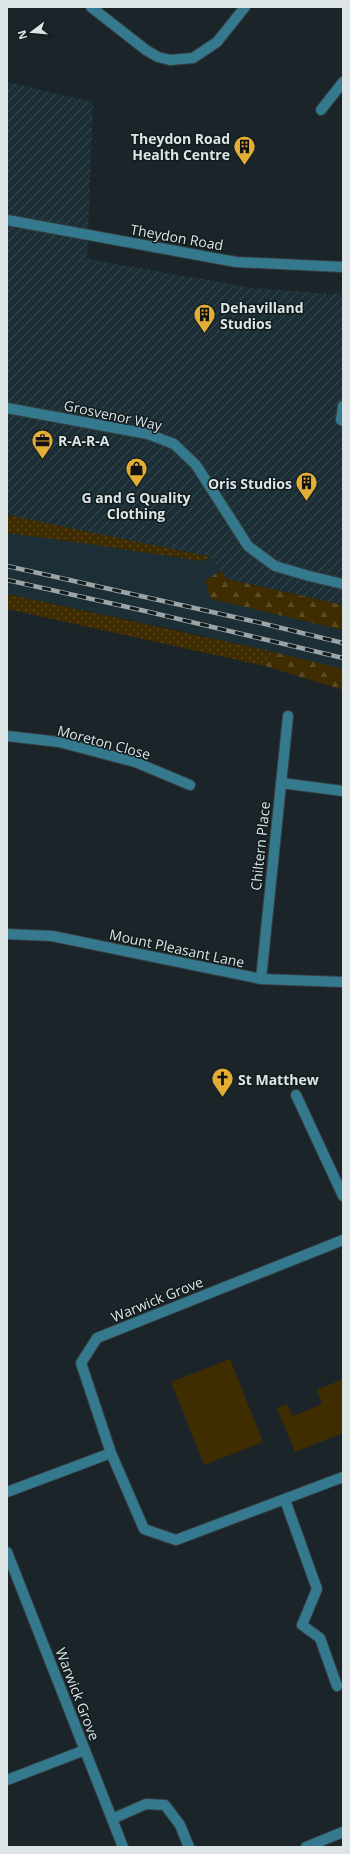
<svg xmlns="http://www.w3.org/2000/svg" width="350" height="1854" font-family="'Open Sans',sans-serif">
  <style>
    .built { fill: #1d2f36 }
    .industrial { fill: url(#industrial-furrows) }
    .grass { fill: url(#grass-dots) }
    .forest { fill: url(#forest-firs) }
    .green { fill: #3f2c00 }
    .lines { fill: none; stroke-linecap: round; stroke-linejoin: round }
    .minor-casing { stroke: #364043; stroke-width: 12 }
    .minor { stroke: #35798f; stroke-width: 10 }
    .rail-casing { stroke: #9ca4a7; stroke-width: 4.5 }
    .rail { stroke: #111c1f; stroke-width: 3; stroke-dasharray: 9; stroke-linecap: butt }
    .labels { text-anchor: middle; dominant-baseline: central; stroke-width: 3; stroke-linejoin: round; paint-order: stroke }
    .poi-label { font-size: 14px; font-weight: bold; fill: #dde4e6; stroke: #111c1f; text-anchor: start }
    .street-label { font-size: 14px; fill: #dde4e6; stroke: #111c1f }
  </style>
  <defs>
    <pattern id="industrial-furrows" width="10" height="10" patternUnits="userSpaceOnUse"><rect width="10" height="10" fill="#1d2f36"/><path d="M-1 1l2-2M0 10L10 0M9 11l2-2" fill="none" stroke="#3d4d53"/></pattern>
    <pattern id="grass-dots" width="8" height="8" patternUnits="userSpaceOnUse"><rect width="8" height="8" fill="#3f2c00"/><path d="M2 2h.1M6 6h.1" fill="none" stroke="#5a4a25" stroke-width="1.8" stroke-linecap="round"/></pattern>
    <pattern id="forest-firs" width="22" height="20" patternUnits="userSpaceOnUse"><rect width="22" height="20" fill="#3f2c00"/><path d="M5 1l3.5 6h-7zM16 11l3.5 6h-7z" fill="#5a4a25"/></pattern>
  </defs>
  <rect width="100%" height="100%" fill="#1b2529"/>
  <polygon class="built" points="7,533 82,543 202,561 211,557 221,571 205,580 303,620 343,630 343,669 187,632 7,594"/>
  <polygon class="industrial" points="7,82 93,102 87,259 253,288 330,294 343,293 343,605 227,579 211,557 7,515"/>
  <g class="grass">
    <polygon points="7,515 211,557 202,561 82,543 7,533"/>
    <polygon points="7,594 274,652 265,666 7,609"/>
  </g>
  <g class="forest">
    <polygon points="221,571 227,579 343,605 343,630 211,599 205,580"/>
    <polygon points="274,652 343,669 343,690 265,666"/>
  </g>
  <g class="green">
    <polygon points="230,1359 263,1442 204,1465 171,1382"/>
    <polygon points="343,1379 343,1433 295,1452 277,1408 287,1404 293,1416 322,1404 317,1390"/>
  </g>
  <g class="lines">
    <defs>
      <g id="minor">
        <polyline points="91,7 146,50 158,57 170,60 193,58 217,42 245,7"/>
        <polyline points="321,110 343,82"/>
        <polyline points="7,220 236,262 343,267"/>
        <polyline points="343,406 341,420 343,421"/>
        <polyline points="7,408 148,434 174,444 196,465 248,546 275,566 309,576 343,584"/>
        <polyline points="7,736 59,742 135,762 190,785"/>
        <polyline points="281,783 343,791"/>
        <polyline points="7,934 52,936 261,979 343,982"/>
        <polyline points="261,979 288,716"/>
        <polyline points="296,1095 343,1196"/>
        <polyline points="343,1240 97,1338 81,1363 111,1453 144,1529 176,1540 343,1477"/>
        <polyline points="7,1492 111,1453"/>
        <polyline points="285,1500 317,1589 302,1625 320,1638 337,1686"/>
        <polyline points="7,1552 123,1847"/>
        <polyline points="7,1780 85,1750"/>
        <polyline points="112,1819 146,1804 165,1805 180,1825 189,1847"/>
        <polyline points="306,1847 343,1832"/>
      </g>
    </defs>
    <use href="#minor" class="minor-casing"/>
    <use href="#minor" class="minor"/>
    <defs>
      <g id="rail">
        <polyline points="7,566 261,623 343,643"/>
        <polyline points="7,580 145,611 343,658"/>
      </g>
    </defs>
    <use href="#rail" class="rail-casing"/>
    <use href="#rail" class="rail"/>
  </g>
  <defs>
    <symbol id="building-pin" viewBox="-11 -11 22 30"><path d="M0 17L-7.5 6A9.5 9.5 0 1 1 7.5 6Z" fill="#e3ae35" stroke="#111c1f"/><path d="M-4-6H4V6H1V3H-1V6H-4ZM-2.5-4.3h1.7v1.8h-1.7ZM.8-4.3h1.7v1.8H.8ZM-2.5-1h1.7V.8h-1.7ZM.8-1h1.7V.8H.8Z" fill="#111"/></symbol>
    <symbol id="office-pin" viewBox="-11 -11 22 30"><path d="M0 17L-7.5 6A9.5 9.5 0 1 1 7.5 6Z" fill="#e3ae35" stroke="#111c1f"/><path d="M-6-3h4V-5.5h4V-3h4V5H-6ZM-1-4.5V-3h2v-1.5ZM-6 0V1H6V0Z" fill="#111"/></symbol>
    <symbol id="shop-pin" viewBox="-11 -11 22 30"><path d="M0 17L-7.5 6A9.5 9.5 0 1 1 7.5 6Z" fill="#e3ae35" stroke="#111c1f"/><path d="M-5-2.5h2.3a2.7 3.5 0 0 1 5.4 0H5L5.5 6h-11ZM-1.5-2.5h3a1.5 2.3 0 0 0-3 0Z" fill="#111"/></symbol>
    <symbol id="church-pin" viewBox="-11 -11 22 30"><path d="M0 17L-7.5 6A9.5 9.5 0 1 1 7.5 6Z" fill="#e3ae35" stroke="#111c1f"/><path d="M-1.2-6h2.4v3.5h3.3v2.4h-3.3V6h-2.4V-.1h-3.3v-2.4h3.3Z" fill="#111"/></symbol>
  </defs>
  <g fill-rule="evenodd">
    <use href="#building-pin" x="232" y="134" width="25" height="34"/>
    <use href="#building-pin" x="192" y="302" width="25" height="34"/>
    <use href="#office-pin" x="30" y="428" width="25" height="34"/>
    <use href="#shop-pin" x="124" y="456" width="25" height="34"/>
    <use href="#building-pin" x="294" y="470" width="25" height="34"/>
    <use href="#church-pin" x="210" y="1066" width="25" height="34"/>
  </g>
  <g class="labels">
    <g class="poi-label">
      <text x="230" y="138" text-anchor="end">Theydon Road<tspan x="230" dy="16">Health Centre</tspan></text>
      <text x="220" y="307">Dehavilland<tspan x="220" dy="16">Studios</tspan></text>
      <text x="58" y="440">R-A-R-A</text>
      <text x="292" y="483" text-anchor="end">Oris Studios</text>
      <text x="136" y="497" text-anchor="middle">G and G Quality<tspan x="136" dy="16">Clothing</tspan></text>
      <text x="238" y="1079">St Matthew</text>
    </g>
    <g class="street-label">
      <text transform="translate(177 237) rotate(10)">Theydon Road</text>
      <text transform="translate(113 415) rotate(12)">Grosvenor Way</text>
      <text transform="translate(104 742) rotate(15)">Moreton Close</text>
      <text transform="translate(260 846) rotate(-84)">Chiltern Place</text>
      <text transform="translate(177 948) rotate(12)">Mount Pleasant Lane</text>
      <text transform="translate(157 1299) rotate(-22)">Warwick Grove</text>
      <text transform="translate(78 1694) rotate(69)">Warwick Grove</text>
    </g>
  </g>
  <rect width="350" height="1854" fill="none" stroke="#dde4e6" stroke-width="16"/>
  <g transform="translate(32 32) rotate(254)" stroke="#111c1f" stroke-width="3" paint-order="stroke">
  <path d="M0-3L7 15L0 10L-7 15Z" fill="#dde4e6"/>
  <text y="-6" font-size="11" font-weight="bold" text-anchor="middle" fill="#dde4e6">N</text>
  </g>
</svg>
